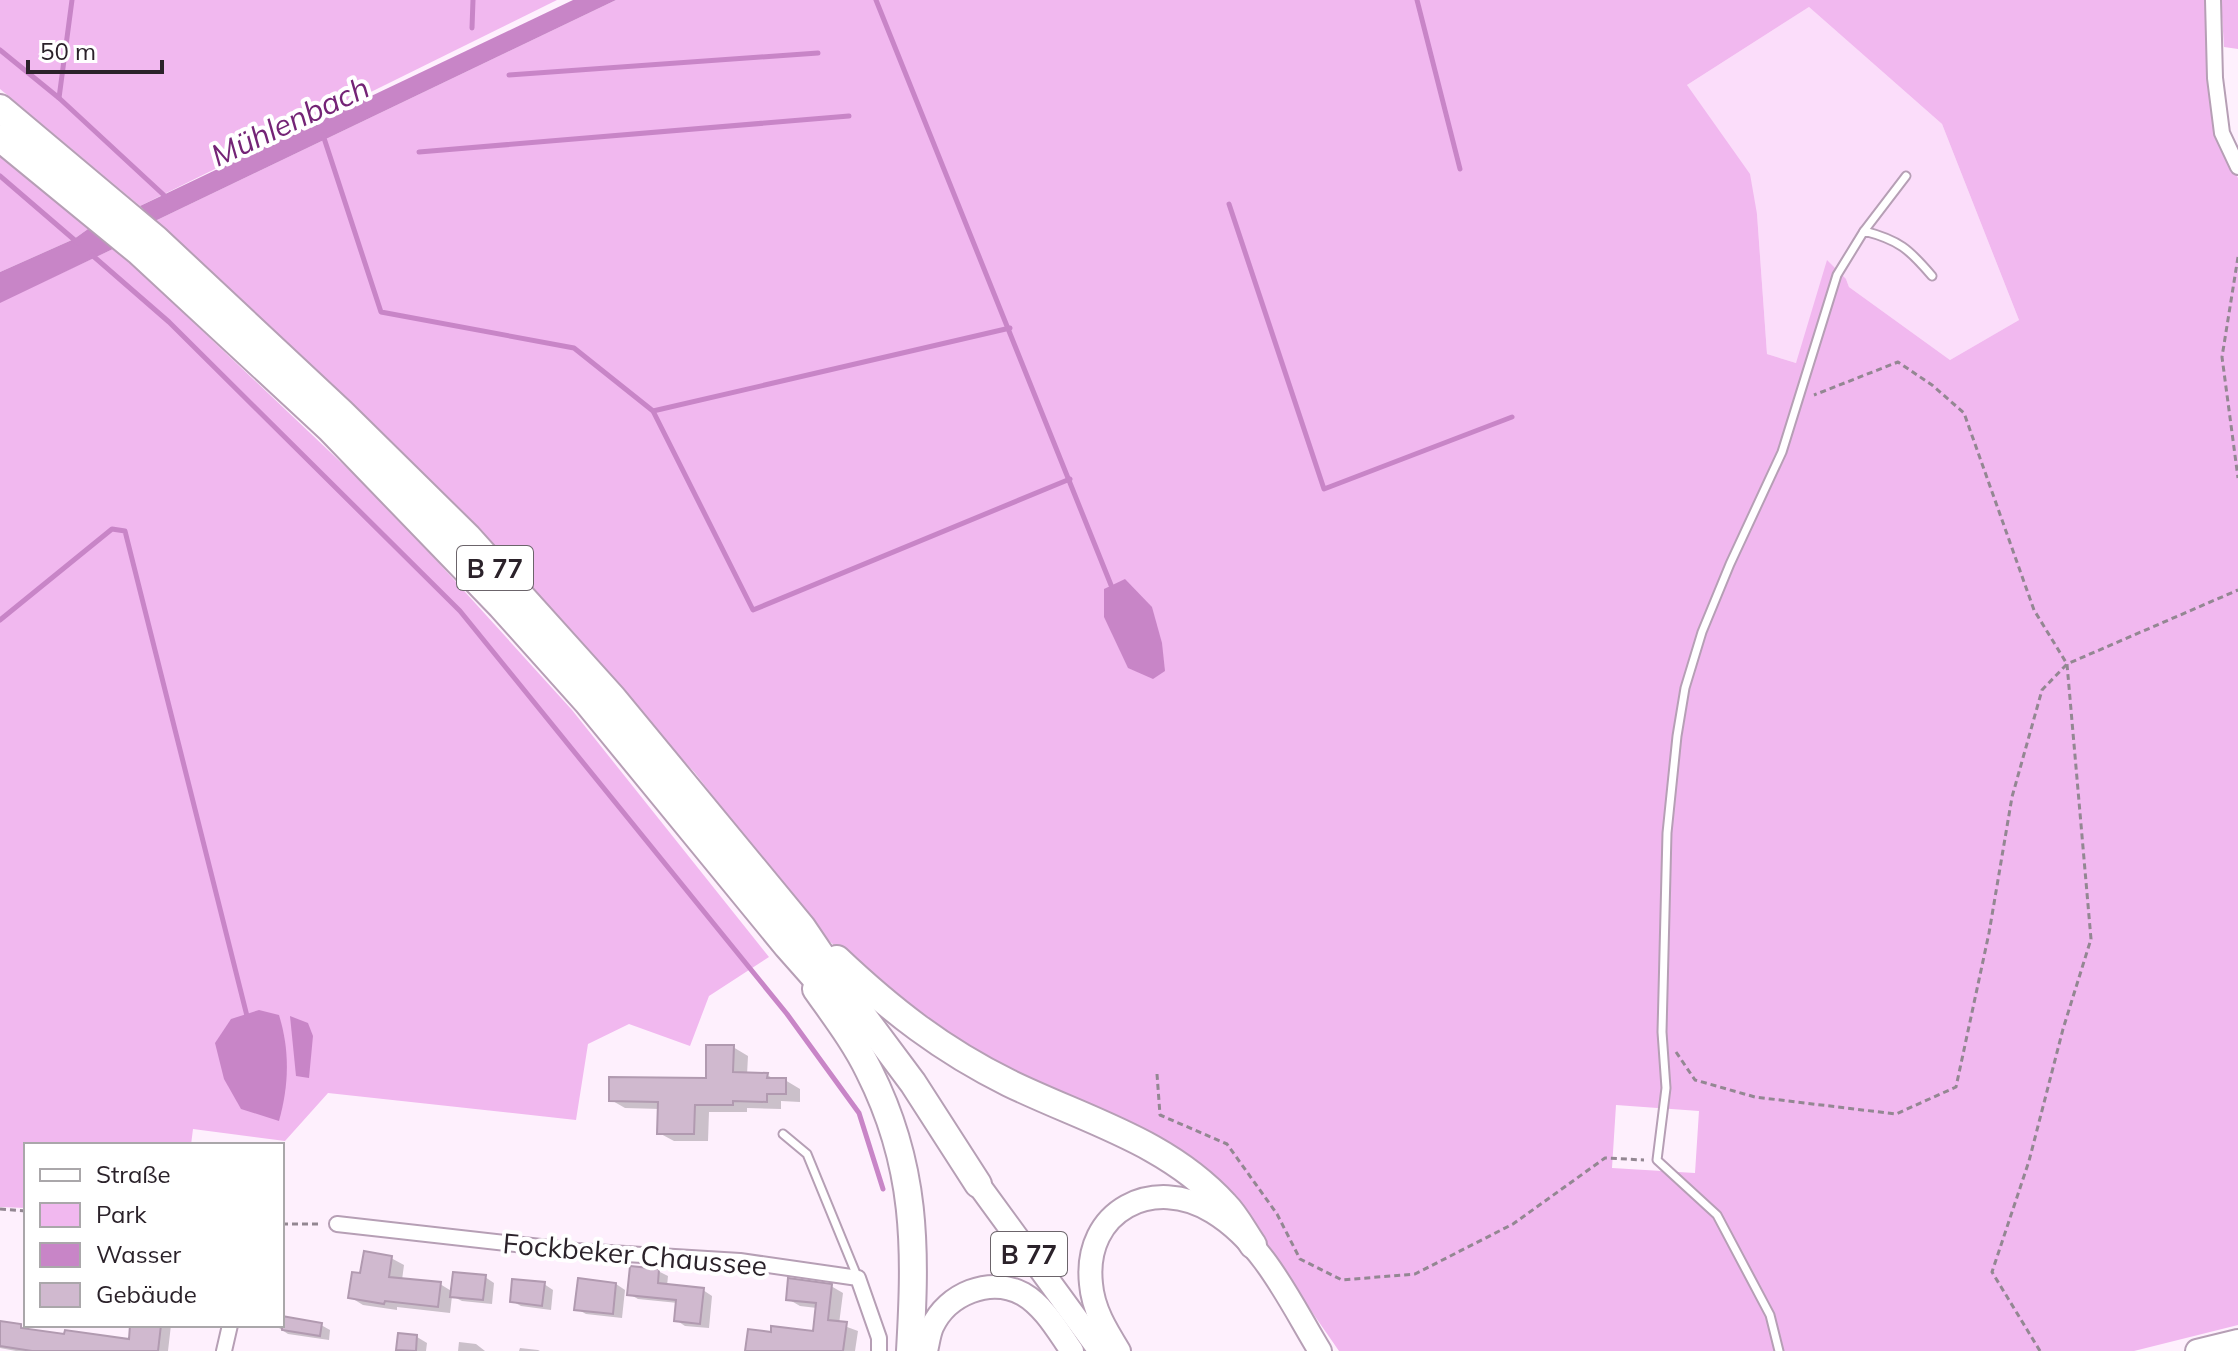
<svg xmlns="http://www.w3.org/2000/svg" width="2238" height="1351" font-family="Mulish,sans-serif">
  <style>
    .built { fill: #fbddfa }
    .green { fill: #f1b8ef; fill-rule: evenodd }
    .water { fill: #c885c7 }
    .shadow { fill: #0003 }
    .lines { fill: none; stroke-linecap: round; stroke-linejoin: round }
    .stream { stroke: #c885c7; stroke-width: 5 }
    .building { fill: #d0b9cf; stroke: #b19ab0; stroke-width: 2 }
    .lane-casing { stroke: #b69fb5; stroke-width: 11 }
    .street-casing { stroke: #b69fb5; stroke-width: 18 }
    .primary-casing { stroke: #b69fb5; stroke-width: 26 }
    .highway-casing { stroke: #b69fb5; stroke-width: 30 }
    .path { stroke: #938792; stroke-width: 3; stroke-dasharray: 6 4; stroke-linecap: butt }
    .lane { stroke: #fff; stroke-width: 7 }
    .street { stroke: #fff; stroke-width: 14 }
    .primary { stroke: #fff; stroke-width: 22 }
    .highway { stroke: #fff; stroke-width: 26 }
    .labels { text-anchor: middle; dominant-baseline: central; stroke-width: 8; stroke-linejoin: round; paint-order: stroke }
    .shield { fill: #fff; stroke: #6b646a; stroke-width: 2 }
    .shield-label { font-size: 26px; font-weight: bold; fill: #2b222a }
    .street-label { font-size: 28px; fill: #2b222a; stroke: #fff }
    .water-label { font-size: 30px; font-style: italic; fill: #742476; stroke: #fff }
  </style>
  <rect width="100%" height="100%" fill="#fef0fd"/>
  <polygon class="built" points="1809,7 1942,124 2019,320 1950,360 1849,287 1846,279 1796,363 1767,354 1757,214 1687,85"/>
  <g class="green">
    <polygon points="0,0 557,0 140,206 0,89"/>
    <path d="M616,0H2208L2217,134L2238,178V1325L2134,1351H1339L1271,1253L1197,1172L1133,1124L988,1064L895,1001L814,927L695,773L458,517L155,221ZM1809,7L1942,124L2019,320L1950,360L1849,287L1846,279L1827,260L1796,363L1767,354L1757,214L1750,174L1687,85ZM1616,1105L1699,1111L1695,1173L1612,1168Z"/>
    <polygon points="2221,0 2238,0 2238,49 2224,47"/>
    <polygon points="0,155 88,229 74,239 0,272"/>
    <polygon points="115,248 388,507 572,710 769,957 709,996 690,1046 629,1024 588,1044 576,1120 328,1093 285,1141 193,1129 191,1145 26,1145 26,1208 0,1207 0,302"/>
  </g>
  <g class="water">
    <polygon points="573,0 616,0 155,221 140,206"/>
    <polygon points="88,229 115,248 0,303 0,272 74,239"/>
    <polygon points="1125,579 1152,607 1162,643 1165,671 1153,679 1128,668 1104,617 1104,589"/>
    <path d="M259,1010L279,1015C290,1051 289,1085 279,1121L241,1109L224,1079L215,1043L231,1019Z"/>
    <polygon points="290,1016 308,1023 313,1036 309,1078 296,1076"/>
  </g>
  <g class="shadow">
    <polygon points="733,1047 748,1056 747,1075 767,1075 776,1080 785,1080 800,1089 800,1102 781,1101 781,1109 747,1108 747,1112 709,1112 708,1141 674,1141 659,1133 660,1109 625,1108 611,1100 708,1080"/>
    <polygon points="391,1258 404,1265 402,1280 440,1284 453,1292 485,1277 494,1283 492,1304 462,1301 452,1296 450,1313 397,1307 397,1310 363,1305 350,1297 362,1276"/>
    <polygon points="658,1271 668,1276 667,1286 703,1290 712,1296 709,1328 685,1326 676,1320 678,1303 638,1299 629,1294"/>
    <polygon points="544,1284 553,1290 551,1310 521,1306 512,1301"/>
    <polygon points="616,1284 625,1290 622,1318 586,1314 577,1309"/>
    <polygon points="831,1286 843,1293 839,1324 858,1331 855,1351 747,1351 772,1334 814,1333 817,1308 800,1306 788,1299"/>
    <polygon points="282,1318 321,1325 330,1330 329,1340 288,1334 279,1328"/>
    <polygon points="0,1323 21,1326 30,1332 131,1341 132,1325 171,1325 168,1351 171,1351 16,1351 0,1348"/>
    <polygon points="400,1335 417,1337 427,1343 426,1351 398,1351"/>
    <polygon points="459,1342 476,1344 485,1351 458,1351"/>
    <polygon points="520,1348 538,1350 540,1351 519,1351"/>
  </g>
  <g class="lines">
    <g class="stream">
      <polyline points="876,0 1111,585"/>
      <polyline points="1417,0 1460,169"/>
      <polyline points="472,28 473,0"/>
      <polyline points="0,50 59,98 167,198"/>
      <polyline points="509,75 818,53"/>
      <polyline points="59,98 72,0"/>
      <polyline points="323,135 381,312 574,348 653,411 753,610 1070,479"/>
      <polyline points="419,152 849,116"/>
      <polyline points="0,176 78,243"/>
      <polyline points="1229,204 1324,489 1512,417"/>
      <polyline points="92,255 169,322 460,611 787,1014 859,1113 883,1189"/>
      <polyline points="653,411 1010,328"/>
      <polyline points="0,620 112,529 125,531 247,1016"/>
    </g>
  </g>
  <g class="building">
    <polygon points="706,1045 734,1045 733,1072 768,1073 767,1078 786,1078 786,1094 767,1094 767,1102 733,1101 733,1105 695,1105 694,1134 657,1134 658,1102 609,1101 609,1077 706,1078"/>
    <polygon points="364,1251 392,1256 389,1277 441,1282 438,1307 385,1301 384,1304 348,1298 352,1272 360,1273"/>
    <polygon points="630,1266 659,1269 658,1283 704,1288 700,1324 674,1321 676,1300 627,1295"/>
    <polygon points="453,1272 486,1275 483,1300 450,1297"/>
    <polygon points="578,1278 616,1283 613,1314 574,1310"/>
    <polygon points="788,1278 832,1284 828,1320 847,1322 843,1351 745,1351 748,1329 771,1332 771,1326 813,1331 816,1303 786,1300"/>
    <polygon points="512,1279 545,1282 542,1306 510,1302"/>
    <polygon points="282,1316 322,1323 320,1336 282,1330"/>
    <polygon points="0,1321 21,1324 21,1328 64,1334 65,1330 129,1339 130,1325 161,1325 158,1351 32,1351 0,1346"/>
    <polygon points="398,1333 417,1335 416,1351 396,1350"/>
  </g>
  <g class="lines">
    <defs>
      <g id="lane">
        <polyline points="1864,231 1906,176"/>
        <polyline points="783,1134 807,1154 857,1276"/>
        <path d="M1779,1351L1770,1315L1717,1215L1657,1160L1666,1088L1662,1032L1667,833L1677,736L1685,688L1702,632L1730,564L1782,452L1837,275L1864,231C1899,240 1909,249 1932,276"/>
      </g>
      <g id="street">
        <polyline points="2213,0 2215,78 2222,133 2238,167"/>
        <polyline points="337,1224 577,1251 740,1261 858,1278 879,1338 879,1351"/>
        <polyline points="224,1351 230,1325"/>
      </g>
      <g id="primary">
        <polyline points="978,1184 1100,1351"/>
        <path d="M926,1351C928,1343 929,1334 932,1327C947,1294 990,1276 1023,1294C1044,1306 1058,1331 1072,1351"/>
        <path d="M1119,1351C1106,1330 1093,1309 1091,1284C1083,1210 1154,1175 1213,1212C1264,1243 1290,1302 1320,1351"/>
        <polyline points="2197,1351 2238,1341"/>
      </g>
      <g id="highway">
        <polyline points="0,108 156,239 342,413 468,537 613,698 802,927 854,1004 913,1083 978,1184"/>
        <polyline points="0,138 139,252 330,429 501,606 587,702 787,946 833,998"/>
        <path d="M837,959C891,1010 942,1050 1009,1083C1085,1120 1167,1141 1225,1205C1236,1216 1244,1232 1253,1245"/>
        <path d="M816,989C835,1016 855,1042 869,1071C917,1166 916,1248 910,1351"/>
      </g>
    </defs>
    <use href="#lane" class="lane-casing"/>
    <use href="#street" class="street-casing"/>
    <use href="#primary" class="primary-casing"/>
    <use href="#highway" class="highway-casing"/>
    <g class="path">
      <polyline points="2238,257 2222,357 2238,478"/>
      <polyline points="1676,1052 1695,1080 1755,1097 1896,1114 1956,1087 1989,933 2012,797 2042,690 2067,664 2034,610 1964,413 1932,385 1898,362 1814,395"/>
      <polyline points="1157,1074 1160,1115 1227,1144 1277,1214 1300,1259 1342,1280 1415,1274 1513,1224 1605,1158 1644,1160"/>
      <polyline points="0,1209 26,1211"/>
      <polyline points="282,1224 321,1224"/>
      <polyline points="2040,1351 1992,1272 2029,1161 2063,1029 2091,939 2067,664 2238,590"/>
    </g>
    <use href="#lane" class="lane"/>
    <use href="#street" class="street"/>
    <use href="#primary" class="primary"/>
    <use href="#highway" class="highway"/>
  </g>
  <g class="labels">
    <g class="shield">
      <rect x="457" y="546" width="76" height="44" rx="6"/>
      <rect x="991" y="1232" width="76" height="44" rx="6"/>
    </g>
    <g class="shield-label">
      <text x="495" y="568">B 77</text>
      <text x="1029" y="1254">B 77</text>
    </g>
    <g class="street-label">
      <text transform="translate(635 1254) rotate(5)">Fockbeker Chaussee</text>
    </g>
    <g class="water-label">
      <text transform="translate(290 121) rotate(-25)">Mühlenbach</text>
    </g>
  </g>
  <rect x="24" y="1143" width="260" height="184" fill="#ffffff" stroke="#aaa7aa" stroke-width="2"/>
  <rect x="40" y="1169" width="40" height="12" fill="#ffffff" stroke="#aaa7aa" stroke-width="2"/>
  <text x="96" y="1183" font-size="24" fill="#2b222a">Straße</text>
  <rect x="40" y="1203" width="40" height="24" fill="#f1b8ef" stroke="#aaa7aa" stroke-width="2"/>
  <text x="96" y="1223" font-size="24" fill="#2b222a">Park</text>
  <rect x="40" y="1243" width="40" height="24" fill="#c885c7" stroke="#aaa7aa" stroke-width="2"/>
  <text x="96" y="1263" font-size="24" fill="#2b222a">Wasser</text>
  <rect x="40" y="1283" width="40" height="24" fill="#d0b9cf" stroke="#aaa7aa" stroke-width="2"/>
  <text x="96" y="1303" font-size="24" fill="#2b222a">Gebäude</text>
  <path d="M28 60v12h134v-12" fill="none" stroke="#2b222a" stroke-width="4"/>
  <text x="40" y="60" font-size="24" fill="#2b222a" stroke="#ffffff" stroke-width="6" paint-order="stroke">50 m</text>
</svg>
